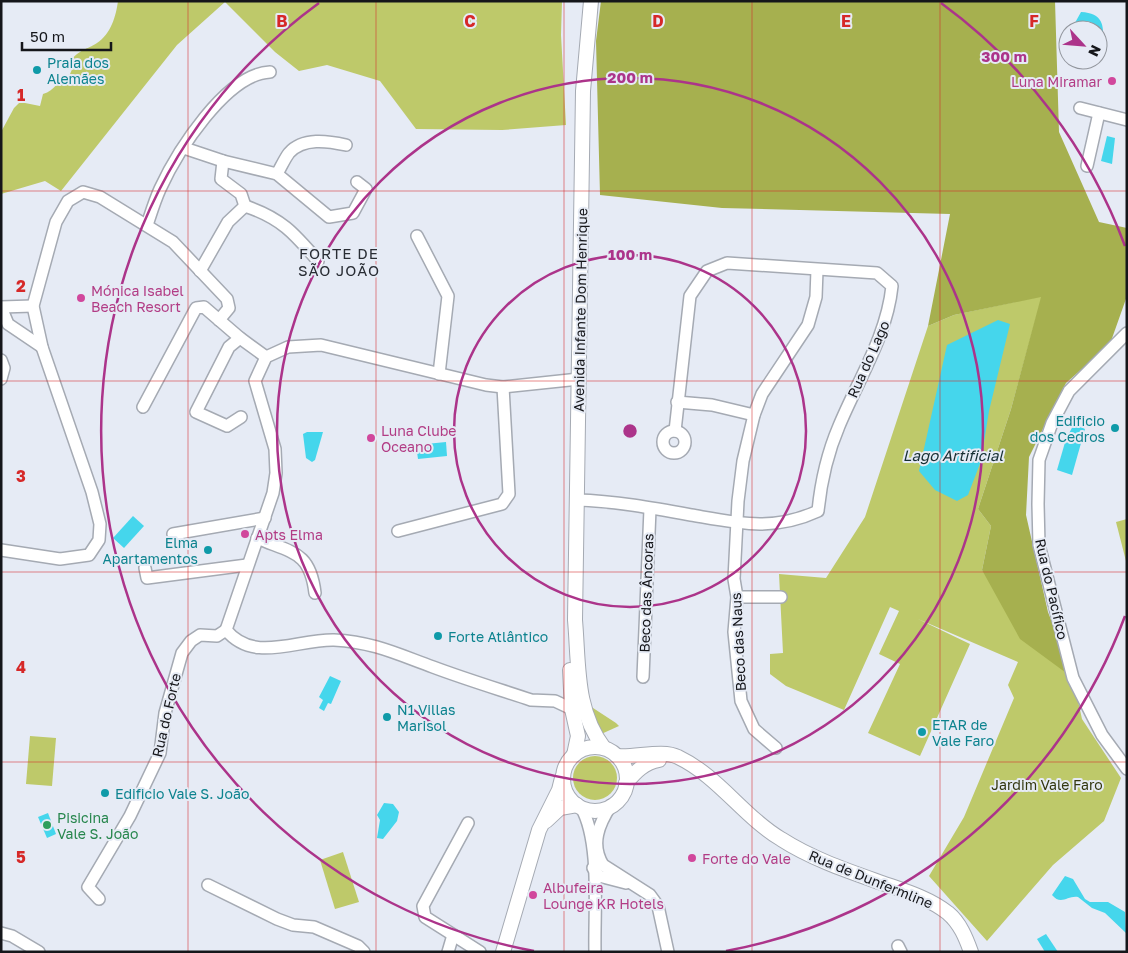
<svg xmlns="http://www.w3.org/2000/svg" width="1128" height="953" font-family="'Golos Text',sans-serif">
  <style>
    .green { fill: #bec96a }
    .forest { fill: #a6b04f }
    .water { fill: #45d6ec }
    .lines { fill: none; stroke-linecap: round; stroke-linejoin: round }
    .minor-casing { stroke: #a5aab3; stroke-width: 14 }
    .tertiary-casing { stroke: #a5aab3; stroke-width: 16 }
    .minor { stroke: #fff; stroke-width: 11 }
    .tertiary { stroke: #fff; stroke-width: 14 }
    .grid { fill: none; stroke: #d62828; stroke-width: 1; stroke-opacity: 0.55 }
    .ring { fill: none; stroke: #ac348a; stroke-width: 2.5 }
    .culture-dot { fill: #0f9aa8; stroke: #e6ebf5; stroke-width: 2 }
    .hotel-dot { fill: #d1479c; stroke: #e6ebf5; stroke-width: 2 }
    .leisure-dot { fill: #2e9e5b; stroke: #e6ebf5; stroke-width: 2 }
    .labels { text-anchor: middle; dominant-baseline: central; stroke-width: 4; stroke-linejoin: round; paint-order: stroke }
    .culture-label { font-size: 14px; fill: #0d838f; stroke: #e6ebf5; text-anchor: start }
    .hotel-label { font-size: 14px; fill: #b23c85; stroke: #e6ebf5; text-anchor: start }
    .street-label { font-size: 14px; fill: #15161a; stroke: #e6ebf5 }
    .park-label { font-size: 14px; fill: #33370e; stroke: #e6ebf5 }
    .leisure-label { font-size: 14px; fill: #27864d; stroke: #e6ebf5; text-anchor: start }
    .neighbourhood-label { font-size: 15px; letter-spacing: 1px; fill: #292d34; stroke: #e6ebf5 }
    .water-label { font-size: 15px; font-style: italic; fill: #162e32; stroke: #e6ebf5 }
    .grid-label { font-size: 16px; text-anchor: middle; font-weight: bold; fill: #d62828; stroke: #e6ebf5; stroke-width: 4; stroke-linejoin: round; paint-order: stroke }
    .centre { fill: #ac348a; stroke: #e6ebf5; stroke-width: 2.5 }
    .ring-label { font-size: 15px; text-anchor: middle; font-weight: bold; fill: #ac348a; stroke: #e6ebf5; stroke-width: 4; stroke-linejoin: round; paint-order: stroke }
  </style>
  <rect width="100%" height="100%" fill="#e6ebf5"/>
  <g class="green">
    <path d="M118,1H562L561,35L566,125L502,130L416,129L380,81L327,65L299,71L275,52L225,2L177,45L61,191L45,181L1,194V132L14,108L20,102L40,106L43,94C55,91 59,78 70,74L74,65L71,60C82,48 86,50 97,43C111,34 116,16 118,1Z"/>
    <polygon points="1042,296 1011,409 978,509 991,526 982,570 1073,678 1082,719 1121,778 1104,821 1053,865 987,941 929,876 964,817 1014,698 1008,685 1018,662 918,619 970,644 920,756 868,733 900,664 879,654 899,611 890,607 844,710 786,686 770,674 770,654 783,653 779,574 826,578 865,517 928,326 954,315"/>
    <polygon points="1127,519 1127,565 1116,522"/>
    <polygon points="590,706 616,723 619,726 599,735"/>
    <polygon points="30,736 56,738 52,786 26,784"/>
    <circle cx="595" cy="778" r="22"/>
    <polygon points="343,852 359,902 335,909 320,860"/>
  </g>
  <polygon class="forest" points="601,1 1055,1 1059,132 1099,222 1127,228 1127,296 1110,344 1066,383 1029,457 1026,515 1048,612 1073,678 1020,639 982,570 991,526 978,509 1011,409 1041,297 954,315 928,326 950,214 722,208 600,195 596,41"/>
  <g class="water">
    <path d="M1081,12C1103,13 1104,25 1103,42L1098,48V30H1071Z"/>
    <polygon points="1107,136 1115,138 1112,164 1101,161"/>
    <polygon points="998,320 1010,324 989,411 981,461 968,495 957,501 935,490 919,471 947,345"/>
    <polygon points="1074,424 1085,429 1072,475 1057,470 1066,439"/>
    <polygon points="307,432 323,432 315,460 312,462 306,458 303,434"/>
    <polygon points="446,442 447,456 418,459 416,445"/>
    <polygon points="133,516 144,526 124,548 113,538"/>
    <polygon points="330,676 341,681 331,704 328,703 324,711 319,708 323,700 319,697"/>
    <polygon points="384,803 393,804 399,812 397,821 383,839 377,838 380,820 377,815"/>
    <polygon points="48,813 56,834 47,838 38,817"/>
    <path d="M1065,876L1073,879L1085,899L1090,902H1108L1125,912L1126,933L1105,913L1092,908L1078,897C1068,895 1061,906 1052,895Z"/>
    <polygon points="1046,934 1058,952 1045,952 1037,939"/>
  </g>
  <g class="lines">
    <defs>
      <g id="minor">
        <polyline points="1080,108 1127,120"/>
        <polyline points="184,148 223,161 277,174 329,217 353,213 366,189 357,182"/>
        <polyline points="223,161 221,179 241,194 245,206"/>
        <polyline points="1087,166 1099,113"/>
        <path d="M277,174C281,167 285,158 289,153C303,137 328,141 346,145"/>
        <path d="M147,225C151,213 155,200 160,189C177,152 226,74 270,72"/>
        <polyline points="417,236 448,296 439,374"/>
        <path d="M200,271L228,222L245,206C281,218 294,233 318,261"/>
        <polyline points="1,307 8,324 42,347"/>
        <polyline points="1,307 33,306"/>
        <polyline points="1127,333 1069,391 1052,423 1039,460 1038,504 1039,545 1073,678 1102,735 1127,769"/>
        <polyline points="240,338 229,347 196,412 227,426 241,417"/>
        <polyline points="1,360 4,368 1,379"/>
        <polyline points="677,402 712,405 754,415"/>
        <polyline points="143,407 196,308 204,307 240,338 266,357"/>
        <circle cx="674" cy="442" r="11"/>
        <path d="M577,500C615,501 653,508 691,515C737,523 773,532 818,511C821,481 827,454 839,426C858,380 887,336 892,286L877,273L727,263L707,271L690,296L675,431"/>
        <polyline points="398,531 502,504 509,494 503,387"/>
        <polyline points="173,534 265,518"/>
        <path d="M257,538C292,553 310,551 315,593"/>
        <polyline points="1,550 60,559 89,555 99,540 100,524 92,492 42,347 33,306 56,222 68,201 83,192 100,197 173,242 227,299 229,308 219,320"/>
        <polyline points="145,568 147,578 247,565"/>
        <polyline points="737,597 781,597"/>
        <polyline points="643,677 650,509"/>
        <path d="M572,709L555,701L531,700C498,689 465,679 433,667C397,654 373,642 334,640C297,639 254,664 226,630L273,493L276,473L275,449L255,381L266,357L288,347L321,345L486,385L503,387L579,379"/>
        <polyline points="776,748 754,729 741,701 734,632 737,597 734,579 738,501 743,461 754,415 762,394 808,325 816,297 817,270"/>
        <path d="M611,805C599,824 590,844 603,865L650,895L658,906L668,952"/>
        <path d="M581,807C601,842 594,911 595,952"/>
        <polyline points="468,823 423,906 425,917 480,952"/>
        <polyline points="593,868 599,876 626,883"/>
        <polyline points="208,885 277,919 293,925 314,927 358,946 364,952"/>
        <polyline points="99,899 88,887 130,816 160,753 165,713 182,653 191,641 200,635 217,636 226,630"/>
        <polyline points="1,933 12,936 39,952"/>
        <polyline points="898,946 901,952"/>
        <polyline points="448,952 453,935"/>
      </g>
      <g id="tertiary">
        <path d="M591,1L583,91L575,620C579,665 575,710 604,748"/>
        <polyline points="570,670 572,709 578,736 574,755"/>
        <circle cx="595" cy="779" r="32"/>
        <path d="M617,756C635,758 663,749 678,757C718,776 743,816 781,839C812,859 848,871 882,883C905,891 929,898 948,913C960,923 966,938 971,952"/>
        <path d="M626,783C636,771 644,763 659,760"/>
        <polyline points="546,821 560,808 577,805"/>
        <polyline points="503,952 539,830 559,790 562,778"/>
      </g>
    </defs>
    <use href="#minor" class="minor-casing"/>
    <use href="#tertiary" class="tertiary-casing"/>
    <use href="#minor" class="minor"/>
    <use href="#tertiary" class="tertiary"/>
  </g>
  <path class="grid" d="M188,1V952M376,1V952M564,1V952M752,1V952M940,1V952M1,191H1127M1,381H1127M1,572H1127M1,762H1127"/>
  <g class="ring">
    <circle cx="630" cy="431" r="176"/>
    <circle cx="630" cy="431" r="353"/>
    <path d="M1125 616A529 529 0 0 1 726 951M534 951A529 529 0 0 1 319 3M941 3A529 529 0 0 1 1125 246"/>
  </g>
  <g class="culture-dot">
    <circle cx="37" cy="70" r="5"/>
    <circle cx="1115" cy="428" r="5"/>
    <circle cx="208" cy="550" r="5"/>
    <circle cx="438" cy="636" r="5"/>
    <circle cx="387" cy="717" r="5"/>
    <circle cx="922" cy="732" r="5"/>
    <circle cx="105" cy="793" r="5"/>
  </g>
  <g class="hotel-dot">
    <circle cx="1112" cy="81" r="5"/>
    <circle cx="81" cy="298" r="5"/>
    <circle cx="371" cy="438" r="5"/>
    <circle cx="245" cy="534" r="5"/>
    <circle cx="692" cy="858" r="5"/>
    <circle cx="533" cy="895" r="5"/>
  </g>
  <circle class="leisure-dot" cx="47" cy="825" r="5"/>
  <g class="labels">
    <g class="culture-label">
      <text x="47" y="62">Praia dos<tspan x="47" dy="16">Alemães</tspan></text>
      <text x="1105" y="420" text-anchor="end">Edificio<tspan x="1105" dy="16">dos Cedros</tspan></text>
      <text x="198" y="542" text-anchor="end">Elma<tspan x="198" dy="16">Apartamentos</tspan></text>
      <text x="448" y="636">Forte Atlântico</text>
      <text x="397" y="709">N1 Villas<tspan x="397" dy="16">Marisol</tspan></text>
      <text x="932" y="724">ETAR de<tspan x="932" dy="16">Vale Faro</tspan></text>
      <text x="115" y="793">Edificio Vale S. João</text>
    </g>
    <g class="hotel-label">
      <text x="1102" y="81" text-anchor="end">Luna Miramar</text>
      <text x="91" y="290">Mónica Isabel<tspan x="91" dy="16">Beach Resort</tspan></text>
      <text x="381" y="430">Luna Clube<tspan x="381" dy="16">Oceano</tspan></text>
      <text x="255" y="534">Apts Elma</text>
      <text x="702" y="858">Forte do Vale</text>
      <text x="543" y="887">Albufeira<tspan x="543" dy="16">Lounge KR Hotels</tspan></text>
    </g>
    <g class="street-label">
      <text transform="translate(580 310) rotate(-89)">Avenida Infante Dom Henrique</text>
      <text transform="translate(868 359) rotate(-66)">Rua do Lago</text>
      <text transform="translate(1052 589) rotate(77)">Rua do Pacífico</text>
      <text transform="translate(646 593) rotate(-88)">Beco das Âncoras</text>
      <text transform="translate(738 642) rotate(-93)">Beco das Naus</text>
      <text transform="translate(166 715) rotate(-77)">Rua do Forte</text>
      <text transform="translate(871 879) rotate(22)">Rua de Dunfermline</text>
    </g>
    <g class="park-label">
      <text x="1047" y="784">Jardim Vale Faro</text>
    </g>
    <g class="leisure-label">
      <text x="57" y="817">Pisicina<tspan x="57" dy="16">Vale S. João</tspan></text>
    </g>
    <g class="neighbourhood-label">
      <text x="339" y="253">FORTE DE<tspan x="339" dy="17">SÃO JOÃO</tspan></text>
    </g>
    <g class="water-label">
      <text x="953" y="455">Lago Artificial</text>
    </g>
  </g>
  <g class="grid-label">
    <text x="282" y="27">B</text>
    <text x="470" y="27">C</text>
    <text x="658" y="27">D</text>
    <text x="846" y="27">E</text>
    <text x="1034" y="27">F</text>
    <text x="21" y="101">1</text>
    <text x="21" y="292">2</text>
    <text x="21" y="482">3</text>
    <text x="21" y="673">4</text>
    <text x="21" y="863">5</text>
  </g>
  <circle cx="630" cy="431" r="8" class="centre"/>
  <g class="ring-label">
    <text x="1004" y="62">300 m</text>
    <text x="630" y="83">200 m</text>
    <text x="630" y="260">100 m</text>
  </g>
  <rect width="1128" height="953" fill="none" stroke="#15161a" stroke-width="5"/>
  <g transform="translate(1083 45) rotate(116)"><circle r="24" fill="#e6ebf5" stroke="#92969d"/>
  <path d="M0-4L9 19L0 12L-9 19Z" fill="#ac348a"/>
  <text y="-8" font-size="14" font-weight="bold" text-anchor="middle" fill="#15161a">N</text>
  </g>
  <path d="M22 42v8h89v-8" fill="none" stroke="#15161a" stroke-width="2.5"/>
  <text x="30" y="42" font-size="15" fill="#15161a" stroke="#e6ebf5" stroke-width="4" paint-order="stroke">50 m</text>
</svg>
